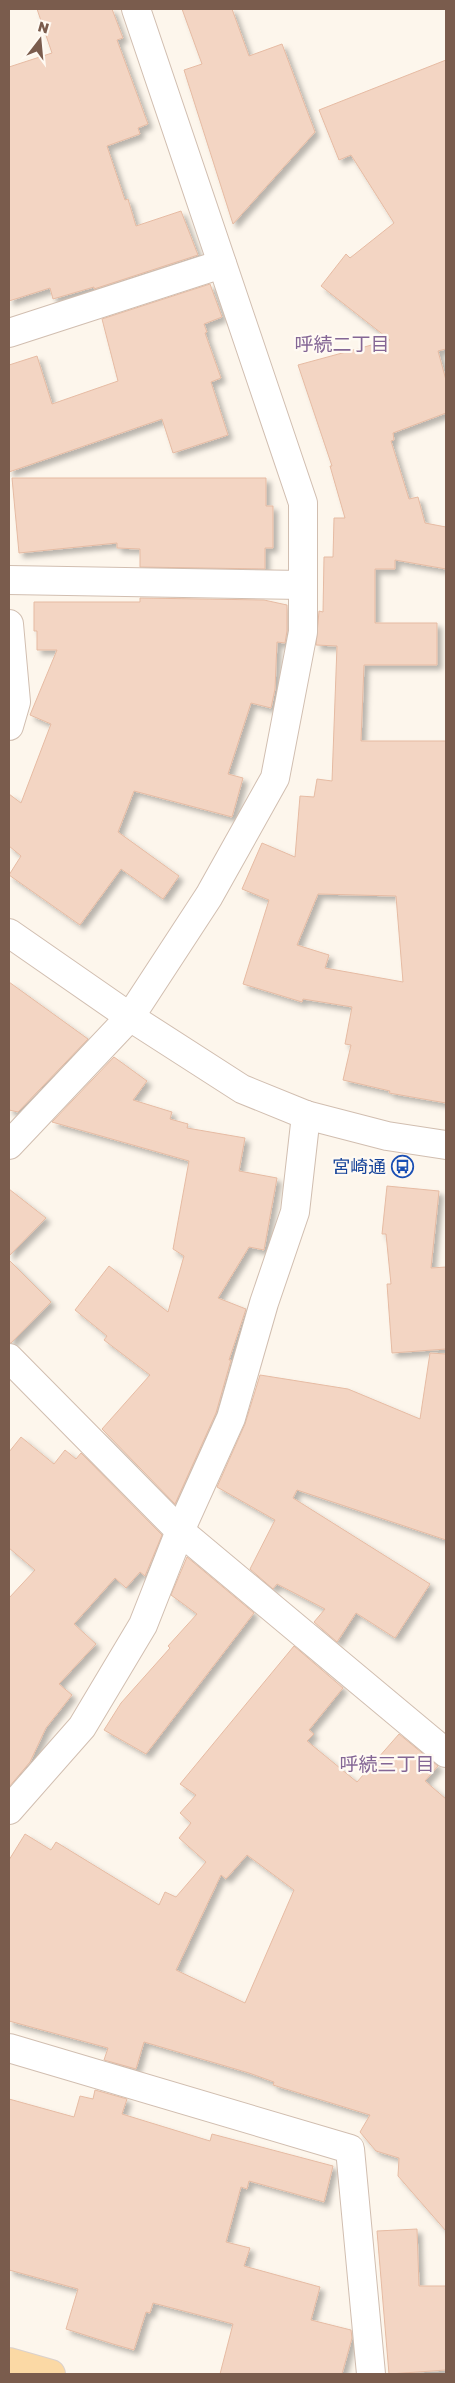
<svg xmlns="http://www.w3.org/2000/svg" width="455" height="2383" font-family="'Golos Text','Noto Sans JP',sans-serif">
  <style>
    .building { fill: #f3d5c3; stroke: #e6bba3; fill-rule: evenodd; filter: url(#shadow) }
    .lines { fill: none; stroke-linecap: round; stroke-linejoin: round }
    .minor-casing { stroke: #d1beb0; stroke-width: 30 }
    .major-casing { stroke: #dad1cd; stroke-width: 30 }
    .minor { stroke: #fff; stroke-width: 28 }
    .major { stroke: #fbd9a5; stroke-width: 28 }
    .labels { text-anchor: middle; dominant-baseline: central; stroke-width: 4.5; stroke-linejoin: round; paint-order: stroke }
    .transit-label { font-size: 18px; fill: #164399; stroke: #fffaf3; text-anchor: end }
    .neighbourhood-label { font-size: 19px; fill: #846695; stroke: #fffaf3 }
  </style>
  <defs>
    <filter id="shadow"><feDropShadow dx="4.5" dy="4.5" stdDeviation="2.5" flood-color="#0004"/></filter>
  </defs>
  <rect width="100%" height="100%" fill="#fdf6ec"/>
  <g class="building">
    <polygon points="37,9 112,9 123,38 117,40 148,124 138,128 140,134 107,146 125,200 128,199 136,226 181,211 198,255 94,289 94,287 53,299 50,288 9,301 9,67 52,53"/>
    <polygon points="182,9 232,9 249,56 282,44 315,132 233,224 184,70 202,64"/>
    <path d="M446,60V349L438,351L446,380V413L393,433L394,440L391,441L409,499L418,497L425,523L446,527V569L395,560V569H375V623H437V665H364L361,741H446V1103L389,1093L390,1091L343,1080L351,1045L345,1044L352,1007L303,999L302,1002L243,984L269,900L242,889L262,843L295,857L300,796L314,797L317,779L332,781L337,646L316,645L319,611L323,612L324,557H333L334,518H345L330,466H332L298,365L390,340L321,286L346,254L350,258L394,223L351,155L339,160L319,110ZM318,894L396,896L403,982L325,968L329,955L297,945Z"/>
    <polygon points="210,284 222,317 204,324 207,332 205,333 221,378 211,382 228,435 173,453 162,419 9,472 9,365 37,356 52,404 118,381 102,319"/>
    <polygon points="12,478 266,478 266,506 273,506 273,548 265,548 265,569 140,567 140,549 117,548 117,543 19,553"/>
    <polygon points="140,598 264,600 287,605 287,631 285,643 277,642 275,689 271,708 251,703 228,774 243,778 232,817 134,791 118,832 179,876 163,899 121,869 80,925 9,875 21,856 9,846 9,794 21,803 51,724 30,715 57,650 37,650 37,631 34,631 34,602 140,602"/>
    <polygon points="9,982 88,1039 18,1112 9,1110"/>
    <polygon points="114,1057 147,1081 133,1100 172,1112 170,1119 188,1124 187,1128 245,1138 239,1171 277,1178 264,1250 249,1247 218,1298 246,1309 229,1360 231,1360 216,1413 175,1504 102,1429 150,1375 104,1340 107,1336 75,1310 109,1266 168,1312 184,1256 173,1249 189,1161 52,1122"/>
    <polygon points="387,1186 439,1191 431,1268 446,1267 446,1349 392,1353 387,1284 391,1284 386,1234 382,1234"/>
    <polygon points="9,1189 46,1218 9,1256"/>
    <polygon points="9,1260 51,1302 11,1343 9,1343"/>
    <polygon points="430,1353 446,1354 446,1540 297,1490 293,1498 430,1584 395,1638 356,1613 337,1642 314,1622 325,1609 277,1584 273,1589 250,1569 275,1520 217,1487 245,1424 260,1375 348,1389 420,1419"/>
    <polygon points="21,1437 54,1464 65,1450 76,1459 81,1453 162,1535 145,1576 140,1572 126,1588 115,1578 74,1624 96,1644 59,1684 72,1695 46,1728 30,1762 9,1787 9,1598 35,1570 9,1548 9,1452"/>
    <polygon points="187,1557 254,1613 146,1754 104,1730 121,1703 170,1648 168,1646 197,1614 171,1595"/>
    <path d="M294,1646L343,1688L309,1730L314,1734L307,1741L357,1782L399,1734L438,1766L425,1781L446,1799V2231L398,2176L399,2158L376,2151L360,2132L370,2115L273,2085L274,2082L249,2073L144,2042L136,2069L104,2060L108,2048L9,2021V1860L25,1834L51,1850L56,1842L159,1905L165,1892L176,1897L206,1862L179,1838L191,1823L180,1813L196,1795L180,1784ZM247,1855L294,1890L245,2003L176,1970L221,1875L226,1879Z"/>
    <polygon points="95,2090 127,2099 122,2114 210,2141 212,2134 333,2166 324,2202 249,2181 247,2189 241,2187 226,2242 250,2248 244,2266 320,2287 311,2320 351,2330 352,2338 342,2374 220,2374 233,2324 153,2303 150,2313 146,2312 134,2350 113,2344 66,2329 78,2289 9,2270 9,2099 74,2117 80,2096 93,2099"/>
    <polygon points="417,2229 419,2286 446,2286 446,2370 389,2374 377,2231"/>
  </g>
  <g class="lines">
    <defs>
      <g id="minor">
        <polyline points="9,333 222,264"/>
        <polyline points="9,580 303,585"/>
        <polyline points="9,624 16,702 9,726"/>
        <polyline points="9,933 130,1017 242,1089 306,1115 387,1136 446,1145"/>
        <polyline points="9,1145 130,1017 209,896 275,778 303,632 303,503 136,9"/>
        <polyline points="9,1358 180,1531 446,1753"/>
        <polyline points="9,1810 82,1727 143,1625 180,1531 231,1418 264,1303 295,1212 306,1115"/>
        <polyline points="9,2048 350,2149 371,2374"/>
      </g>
      <polyline id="major" points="9,2362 51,2374"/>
    </defs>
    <use href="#minor" class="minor-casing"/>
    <use href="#major" class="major-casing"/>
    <use href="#minor" class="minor"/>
    <use href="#major" class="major"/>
  </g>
  <defs>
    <symbol id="bus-ring" viewBox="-11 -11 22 22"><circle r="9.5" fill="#fffaf3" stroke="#1a4fb4" stroke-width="1.5"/><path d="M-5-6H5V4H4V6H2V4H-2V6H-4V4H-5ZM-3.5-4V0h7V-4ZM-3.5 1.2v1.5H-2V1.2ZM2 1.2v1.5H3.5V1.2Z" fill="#1a4fb4"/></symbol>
  </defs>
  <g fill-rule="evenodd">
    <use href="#bus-ring" x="390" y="1154" width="25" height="25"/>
  </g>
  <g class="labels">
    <g class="transit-label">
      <text x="386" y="1166">宮崎通</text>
    </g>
    <g class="neighbourhood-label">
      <text x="342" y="343">呼続二丁目</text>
      <text x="387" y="1763">呼続三丁目</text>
    </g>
  </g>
  <rect width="455" height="2383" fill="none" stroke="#7a5c4d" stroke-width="20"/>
  <g transform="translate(40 40) rotate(16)" stroke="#fffaf3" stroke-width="4" paint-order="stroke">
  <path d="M0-4L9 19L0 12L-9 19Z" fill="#7a5c4d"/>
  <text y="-8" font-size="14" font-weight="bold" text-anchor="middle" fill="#7a5c4d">N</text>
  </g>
</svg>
